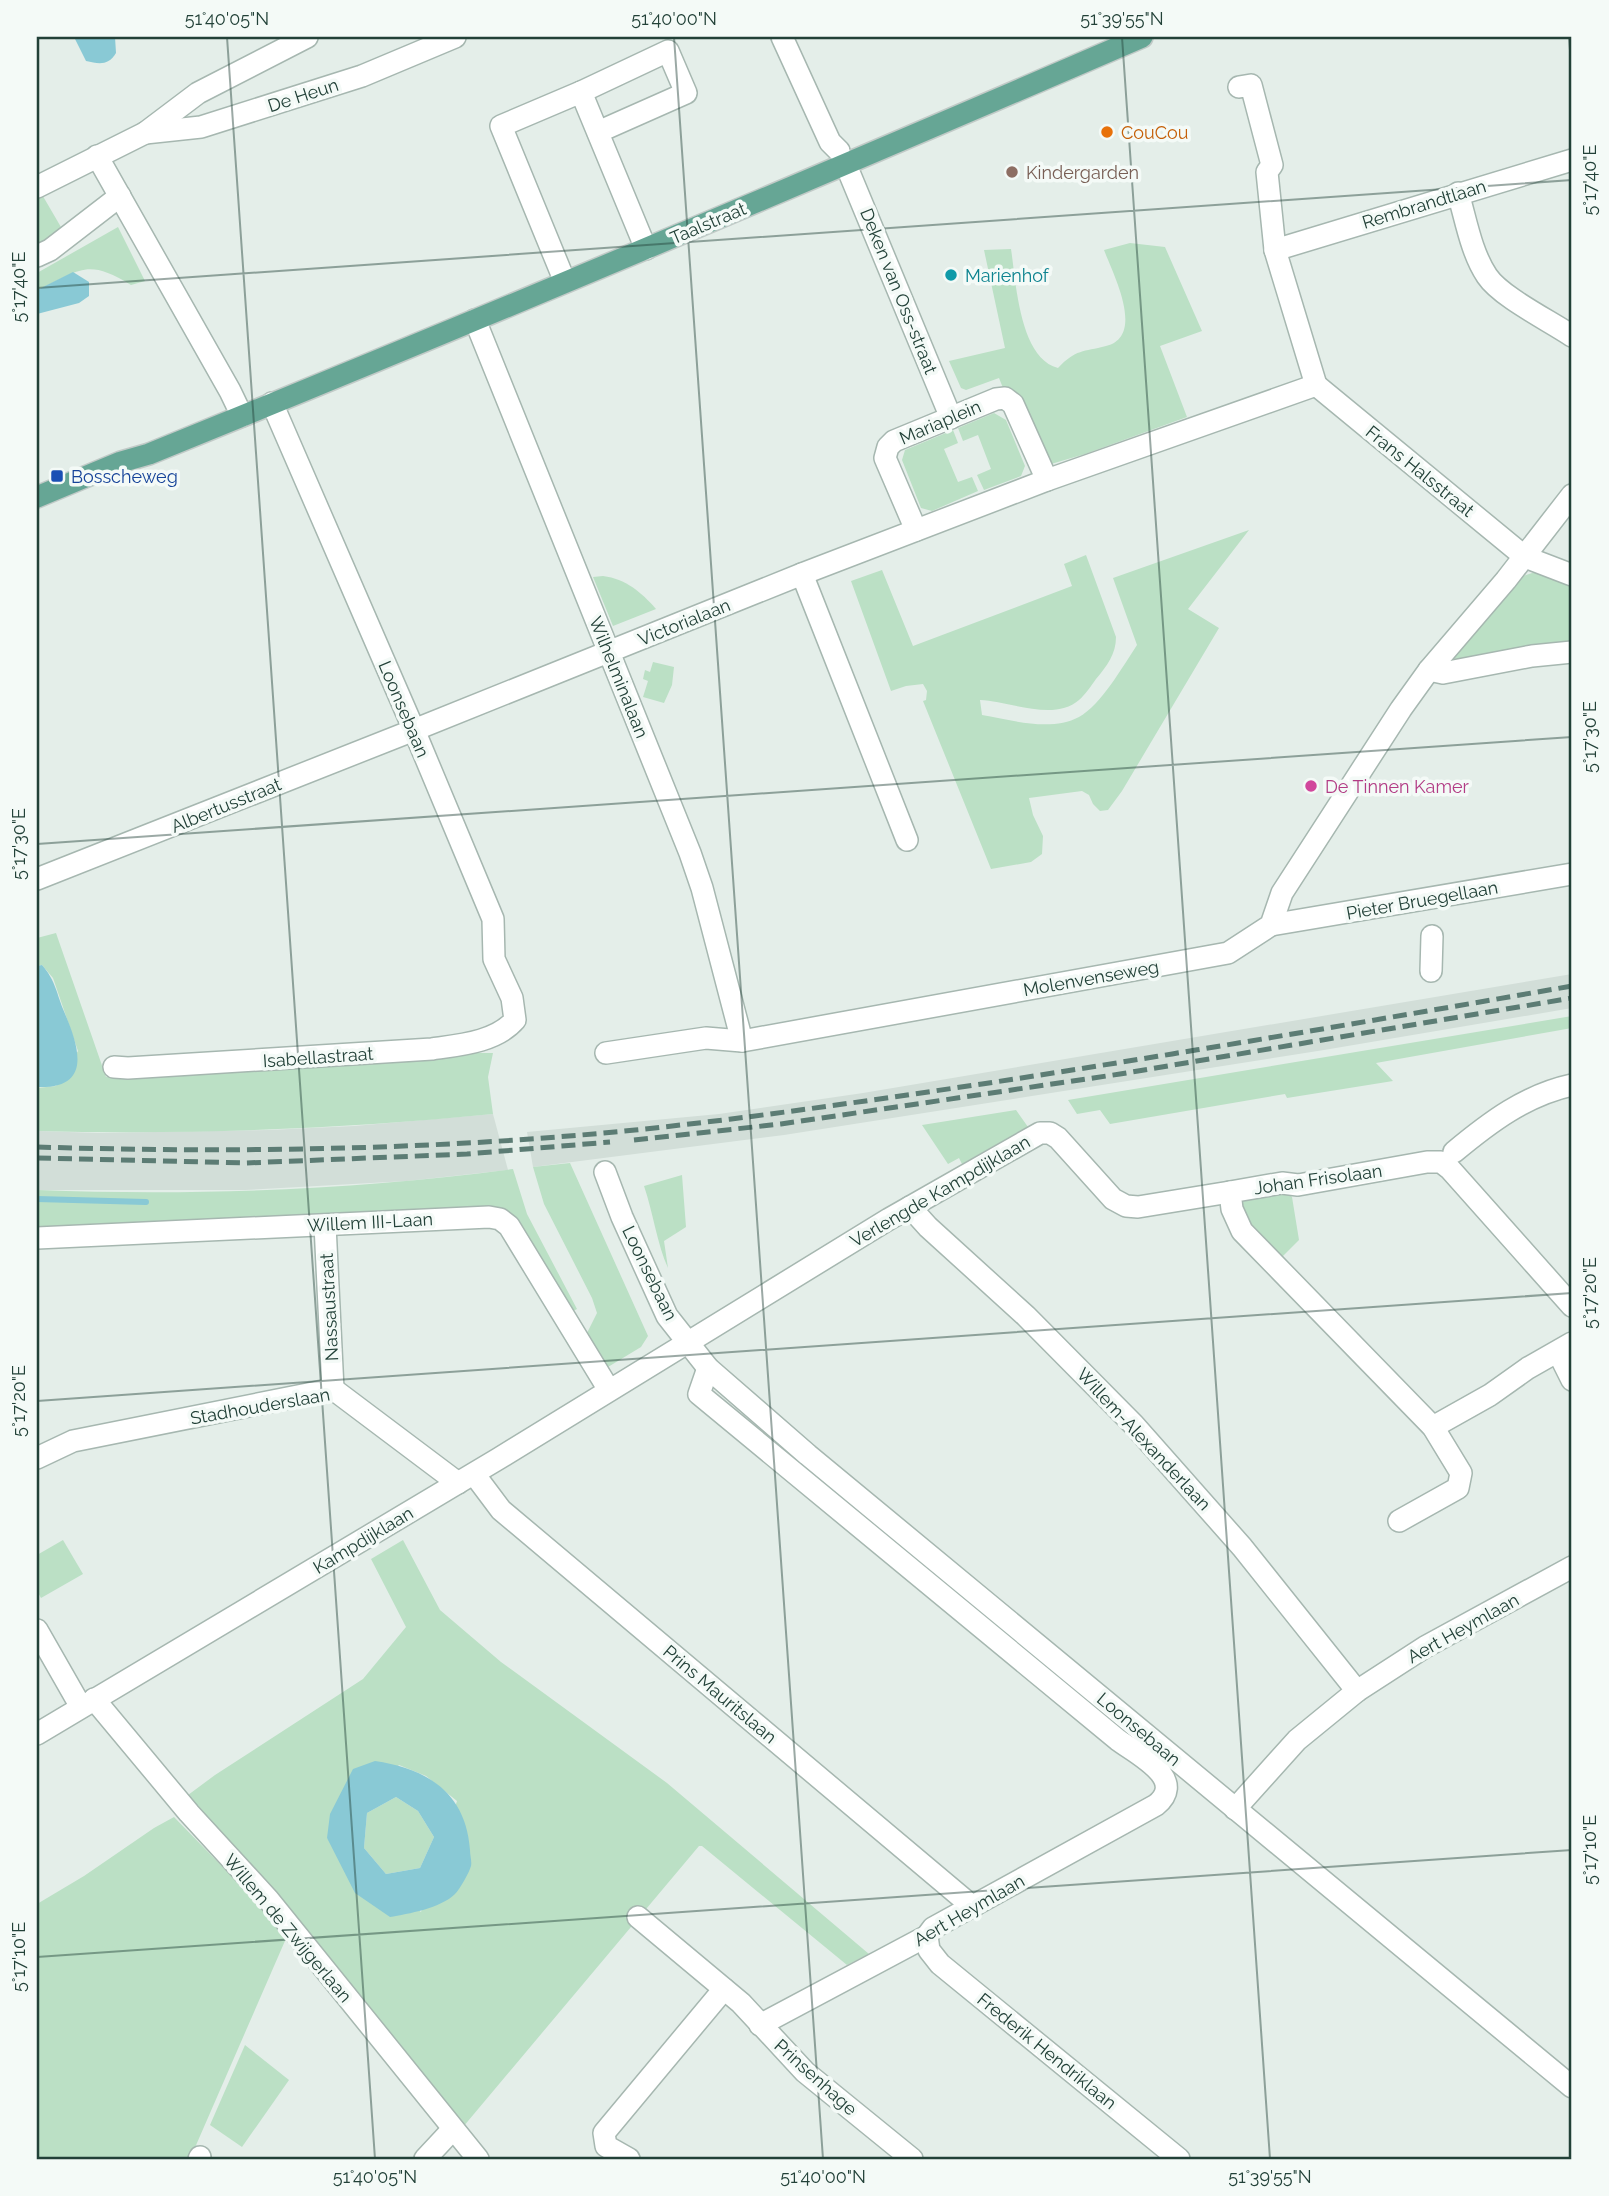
<svg xmlns="http://www.w3.org/2000/svg" width="1609" height="2196" font-family="Raleway,sans-serif">
  <style>
    .built { fill: #d2ded8 }
    .green { fill: #bbe0c5; fill-rule: evenodd }
    .water { fill: #89c9d5; fill-rule: evenodd }
    .lines { fill: none; stroke-linecap: round; stroke-linejoin: round }
    .stream { stroke: #89c9d5; stroke-width: 6 }
    .minor-casing { stroke: #a6b7b0; stroke-width: 24 }
    .major-casing { stroke: #c1cac7; stroke-width: 24 }
    .minor { stroke: #fff; stroke-width: 21 }
    .major { stroke: #66a695; stroke-width: 21 }
    .rail { stroke: #5c7c74; stroke-width: 5; stroke-dasharray: 14 7; stroke-linecap: butt }
    .ticks { fill: none; stroke: #224138; stroke-width: 2; stroke-opacity: 0.45 }
    .food-dot { fill: #e8710a; stroke: #f4faf7; stroke-width: 2.5 }
    .education-dot { fill: #8d6e63; stroke: #f4faf7; stroke-width: 2.5 }
    .culture-dot { fill: #0f9aa8; stroke: #f4faf7; stroke-width: 2.5 }
    .transit-dot { fill: #1a4fb4; stroke: #f4faf7; stroke-width: 2.5 }
    .hotel-dot { fill: #d1479c; stroke: #f4faf7; stroke-width: 2.5 }
    .labels { text-anchor: middle; dominant-baseline: central; stroke-width: 7; stroke-linejoin: round; paint-order: stroke }
    .street-label { font-size: 18px; fill: #224138; stroke: #f4faf7 }
    .food-label { font-size: 18px; fill: #c56008; stroke: #f4faf7; text-anchor: start }
    .education-label { font-size: 18px; fill: #785e54; stroke: #f4faf7; text-anchor: start }
    .culture-label { font-size: 18px; fill: #0d838f; stroke: #f4faf7; text-anchor: start }
    .transit-label { font-size: 18px; fill: #164399; stroke: #f4faf7; text-anchor: start }
    .hotel-label { font-size: 18px; fill: #b23c85; stroke: #f4faf7; text-anchor: start }
    .neatline { fill: none; stroke: #224138; stroke-width: 2.5 }
    .ticks-label { font-size: 18px; text-anchor: middle; fill: #224138 }
  </style>
  <rect width="100%" height="100%" fill="#e4eee9"/>
  <g class="built">
    <polygon points="1572,974 1572,1008 1324,1050 784,1135 533,1167 527,1132 719,1114 863,1093"/>
    <polygon points="493,1114 508,1170 407,1181 245,1190 37,1190 37,1131 98,1133 269,1130 354,1126"/>
  </g>
  <g class="green">
    <polygon points="37,186 65,234 37,247"/>
    <path d="M118,227L145,281L131,285C86,257 80,271 37,290V273Z"/>
    <path d="M1130,243L1165,247L1202,331L1160,346L1187,417L1085,454L1041,467L1033,462L999,378L966,390L961,388L949,361L1005,348L984,250L1011,249C1016,281 1019,358 1058,368C1076,349 1083,352 1106,346C1146,336 1113,274 1104,250Z"/>
    <polygon points="994,413 1006,420 1025,466 1021,476 984,490 977,475 991,469 978,435 963,441 958,428"/>
    <polygon points="953,430 958,443 944,449 958,482 972,477 978,491 932,511 921,508 902,460 905,450"/>
    <path d="M1249,530L1188,609L1219,628L1122,791L1108,810L1100,811L1093,804L1089,795L1082,791L1029,798L1033,815L1043,836L1042,854L1031,862L991,869L923,701L926,700L927,691L923,684L906,686L891,691L851,581L882,570L913,646L1072,586L1064,564L1086,555L1116,637C1116,654 1107,666 1096,679C1091,686 1085,695 1079,700C1054,722 1009,701 980,700L982,715C1011,720 1051,732 1079,717C1101,705 1123,666 1137,645L1113,578Z"/>
    <polygon points="1532,573 1543,573 1572,584 1572,646 1445,666 1520,577"/>
    <path d="M603,576C626,579 641,592 656,609L613,626L593,577Z"/>
    <polygon points="653,662 674,667 672,685 664,703 643,697 648,681 643,679 645,670 650,672"/>
    <path d="M56,933L106,1077L129,1078L463,1053H493L488,1077L493,1114C341,1129 189,1135 37,1131V1088L56,1086L78,1051L53,978L42,965L37,966V938Z"/>
    <polygon points="1572,1016 1572,1028 1376,1063 1393,1081 1287,1098 1285,1094 1110,1124 1100,1110 1077,1114 1068,1100"/>
    <polygon points="1016,1110 1028,1127 962,1164 959,1158 948,1164 922,1125"/>
    <polygon points="570,1163 648,1336 641,1347 608,1367 587,1333 597,1313 592,1298 544,1204 533,1167"/>
    <path d="M513,1169L527,1214L577,1309L571,1312L503,1211L480,1206L451,1209L37,1228V1190C195,1196 356,1190 513,1169Z"/>
    <path d="M682,1175L686,1227L664,1241L668,1268C657,1244 653,1212 644,1186Z"/>
    <polygon points="1286,1190 1292,1197 1299,1240 1282,1257 1243,1218 1240,1205 1243,1199"/>
    <polygon points="63,1540 83,1574 41,1598 37,1591 37,1555"/>
    <path d="M403,1540L440,1610L501,1662L667,1783L869,1954L847,1965L702,1846H699L463,2127L184,1798L215,1775L363,1679L406,1627L371,1559ZM399,1765L426,1776L457,1801L421,1912L327,1838Z"/>
    <polygon points="396,1797 418,1811 434,1837 420,1868 386,1874 364,1848 367,1813"/>
    <polygon points="174,1817 288,1934 190,2159 37,2159 37,1904 84,1876 154,1828"/>
    <polygon points="245,2045 289,2080 242,2147 210,2125"/>
  </g>
  <g class="water">
    <path d="M74,37H115L116,53C108,66 99,64 86,61Z"/>
    <polygon points="73,272 89,282 89,296 79,303 37,314 37,290"/>
    <path d="M42,965C55,980 56,991 63,1009C78,1044 95,1089 37,1087V966Z"/>
    <path d="M375,1761C428,1769 466,1793 470,1850C470,1855 472,1862 471,1866C469,1873 460,1889 455,1894C441,1908 408,1914 390,1917L355,1893L327,1838L330,1814L353,1769ZM396,1797L418,1811L434,1837L420,1868L386,1874L364,1848L367,1813Z"/>
  </g>
  <g class="lines">
    <polyline class="stream" points="37,1199 146,1202"/>
    <defs>
      <g id="minor">
        <polyline points="782,37 830,142 839,151"/>
        <polyline points="1239,87 1251,85 1272,165 1267,172 1275,250 1316,385"/>
        <polyline points="581,92 668,51 686,93 598,132"/>
        <polyline points="145,133 201,127 362,76 455,37"/>
        <polyline points="97,156 230,391 242,416"/>
        <polyline points="846,165 951,418"/>
        <polyline points="37,187 145,133 198,93 307,37"/>
        <path d="M1458,193C1466,220 1471,252 1487,276C1501,297 1550,321 1572,336"/>
        <polyline points="1275,250 1572,160"/>
        <polyline points="37,256 50,250 120,196"/>
        <polyline points="565,282 501,126 581,92 646,249"/>
        <polyline points="475,320 690,853 702,888 742,1041"/>
        <polyline points="1316,385 1525,557 1572,575"/>
        <polyline points="916,530 885,458 888,447 894,441 996,399 1005,398 1013,404 1047,480"/>
        <polyline points="802,574 907,840"/>
        <polyline points="1429,670 1443,673 1532,656 1572,652"/>
        <polyline points="37,879 414,730 802,574 1047,480 1316,385"/>
        <polyline points="1271,925 1572,874"/>
        <polyline points="1431,971 1432,936"/>
        <polyline points="606,1053 706,1038 742,1041 1228,953 1271,925 1282,893 1401,709 1429,670 1506,580 1572,495"/>
        <path d="M114,1067L128,1068L432,1049C460,1045 496,1042 515,1020L512,998L494,959L493,919L414,730L272,403"/>
        <path d="M1454,1152C1490,1122 1526,1095 1572,1085"/>
        <polyline points="605,1172 622,1217 667,1316 708,1368 808,1455 1572,2087"/>
        <polyline points="910,1207 928,1227 1026,1316 1134,1425 1242,1547 1357,1691"/>
        <polyline points="325,1225 333,1389"/>
        <polyline points="37,1238 489,1217 500,1219 509,1226 609,1390"/>
        <polyline points="1558,1352 1572,1380"/>
        <path d="M708,1368L699,1394L1118,1740C1137,1754 1188,1779 1156,1805L933,1928L927,1936L760,2025"/>
        <polyline points="1433,1427 1490,1395 1528,1368 1572,1343"/>
        <polyline points="37,1458 73,1441 333,1389 458,1483"/>
        <polyline points="474,1474 501,1510 973,1907"/>
        <polyline points="1399,1521 1458,1488 1461,1473 1433,1427 1242,1231 1232,1209 1230,1192 1282,1183 1298,1185 1427,1162 1441,1162 1450,1169 1572,1306"/>
        <polyline points="37,1630 81,1707"/>
        <polyline points="94,1699 189,1813 268,1899 478,2159"/>
        <polyline points="37,1734 498,1459 889,1219 1040,1133 1050,1133 1058,1138 1113,1199 1126,1206 1138,1207 1230,1192"/>
        <polyline points="1235,1809 1297,1740 1357,1691 1425,1647 1572,1567"/>
        <polyline points="638,1917 741,2003 805,2072 912,2159"/>
        <polyline points="927,1936 929,1950 940,1964 1179,2159"/>
        <polyline points="199,2159 200,2157"/>
        <polyline points="425,2159 453,2129"/>
        <polyline points="629,2159 606,2146 604,2133 724,1989"/>
      </g>
      <path id="major" d="M37,497L121,462L149,454C482,319 813,179 1142,37"/>
    </defs>
    <use href="#minor" class="minor-casing"/>
    <use href="#major" class="major-casing"/>
    <use href="#minor" class="minor"/>
    <use href="#major" class="major"/>
    <g class="rail">
      <polyline points="634,1140 781,1124 1120,1074 1572,998"/>
      <path d="M37,1147C236,1153 436,1150 635,1130C751,1118 866,1101 982,1084C1179,1054 1376,1020 1572,986"/>
      <polyline points="37,1158 246,1163 467,1154 610,1142"/>
    </g>
  </g>
  <path class="ticks" d="M227,37L375,2159M674,37L823,2159M1122,37L1270,2159M1569,37L1572,78M37,288L1572,180M37,844L1572,737M37,1401L1572,1293M37,1957L1572,1850"/>
  <circle class="food-dot" cx="1107" cy="132" r="7"/>
  <circle class="education-dot" cx="1012" cy="172" r="7"/>
  <circle class="culture-dot" cx="951" cy="275" r="7"/>
  <rect class="transit-dot" x="50" y="469" width="14" height="14" rx="3.5"/>
  <circle class="hotel-dot" cx="1311" cy="786" r="7"/>
  <g class="labels">
    <g class="street-label">
      <text transform="translate(303 95) rotate(-18)">De Heun</text>
      <text transform="translate(1424 204) rotate(-17)">Rembrandtlaan</text>
      <text transform="translate(708 223) rotate(-23)">Taalstraat</text>
      <text transform="translate(899 291) rotate(68)">Deken van Oss-straat</text>
      <text transform="translate(940 422) rotate(-23)">Mariaplein</text>
      <text transform="translate(1420 471) rotate(39)">Frans Halsstraat</text>
      <text transform="translate(684 622) rotate(-22)">Victorialaan</text>
      <text transform="translate(619 677) rotate(68)">Wilhelminalaan</text>
      <text transform="translate(404 709) rotate(67)">Loonsebaan</text>
      <text transform="translate(226 805) rotate(-22)">Albertusstraat</text>
      <text transform="translate(1422 900) rotate(-10)">Pieter Bruegellaan</text>
      <text transform="translate(1091 978) rotate(-10)">Molenvenseweg</text>
      <text transform="translate(318 1057) rotate(-4)">Isabellastraat</text>
      <text transform="translate(1318 1179) rotate(-8)">Johan Frisolaan</text>
      <text transform="translate(940 1191) rotate(-30)">Verlengde Kampdijklaan</text>
      <text transform="translate(370 1222) rotate(-3)">Willem III-Laan</text>
      <text transform="translate(650 1273) rotate(64)">Loonsebaan</text>
      <text transform="translate(329 1307) rotate(-93)">Nassaustraat</text>
      <text transform="translate(260 1406) rotate(-10)">Stadhouderslaan</text>
      <text transform="translate(1144 1439) rotate(47)">Willem-Alexanderlaan</text>
      <text transform="translate(363 1540) rotate(-31)">Kampdijklaan</text>
      <text transform="translate(1463 1628) rotate(-29)">Aert Heymlaan</text>
      <text transform="translate(720 1694) rotate(40)">Prins Mauritslaan</text>
      <text transform="translate(1139 1729) rotate(40)">Loonsebaan</text>
      <text transform="translate(969 1910) rotate(-30)">Aert Heymlaan</text>
      <text transform="translate(288 1928) rotate(50)">Willem de Zwijgerlaan</text>
      <text transform="translate(1047 2051) rotate(39)">Frederik Hendriklaan</text>
      <text transform="translate(816 2077) rotate(42)">Prinsenhage</text>
    </g>
    <g class="food-label">
      <text x="1121" y="132">CouCou</text>
    </g>
    <g class="education-label">
      <text x="1026" y="172">Kindergarden</text>
    </g>
    <g class="culture-label">
      <text x="965" y="275">Marienhof</text>
    </g>
    <g class="transit-label">
      <text x="71" y="476">Bosscheweg</text>
    </g>
    <g class="hotel-label">
      <text x="1325" y="786">De Tinnen Kamer</text>
    </g>
  </g>
  <rect width="1609" height="2196" fill="none" stroke="#f4faf7" stroke-width="77"/>
  <rect x="38" y="38" width="1532" height="2120" class="neatline"/>
  <g class="ticks-label">
    <text x="227" y="25">51°40'05"N</text>
    <text x="674" y="25">51°40'00"N</text>
    <text x="1122" y="25">51°39'55"N</text>
    <text transform="translate(1590 180) rotate(-90)" y="6">5°17'40"E</text>
    <text transform="translate(19 287) rotate(-90)" y="6">5°17'40"E</text>
    <text transform="translate(1590 737) rotate(-90)" y="6">5°17'30"E</text>
    <text transform="translate(19 844) rotate(-90)" y="6">5°17'30"E</text>
    <text transform="translate(1590 1293) rotate(-90)" y="6">5°17'20"E</text>
    <text transform="translate(19 1401) rotate(-90)" y="6">5°17'20"E</text>
    <text transform="translate(1590 1850) rotate(-90)" y="6">5°17'10"E</text>
    <text transform="translate(19 1957) rotate(-90)" y="6">5°17'10"E</text>
    <text x="375" y="2183">51°40'05"N</text>
    <text x="823" y="2183">51°40'00"N</text>
    <text x="1270" y="2183">51°39'55"N</text>
  </g>
</svg>
